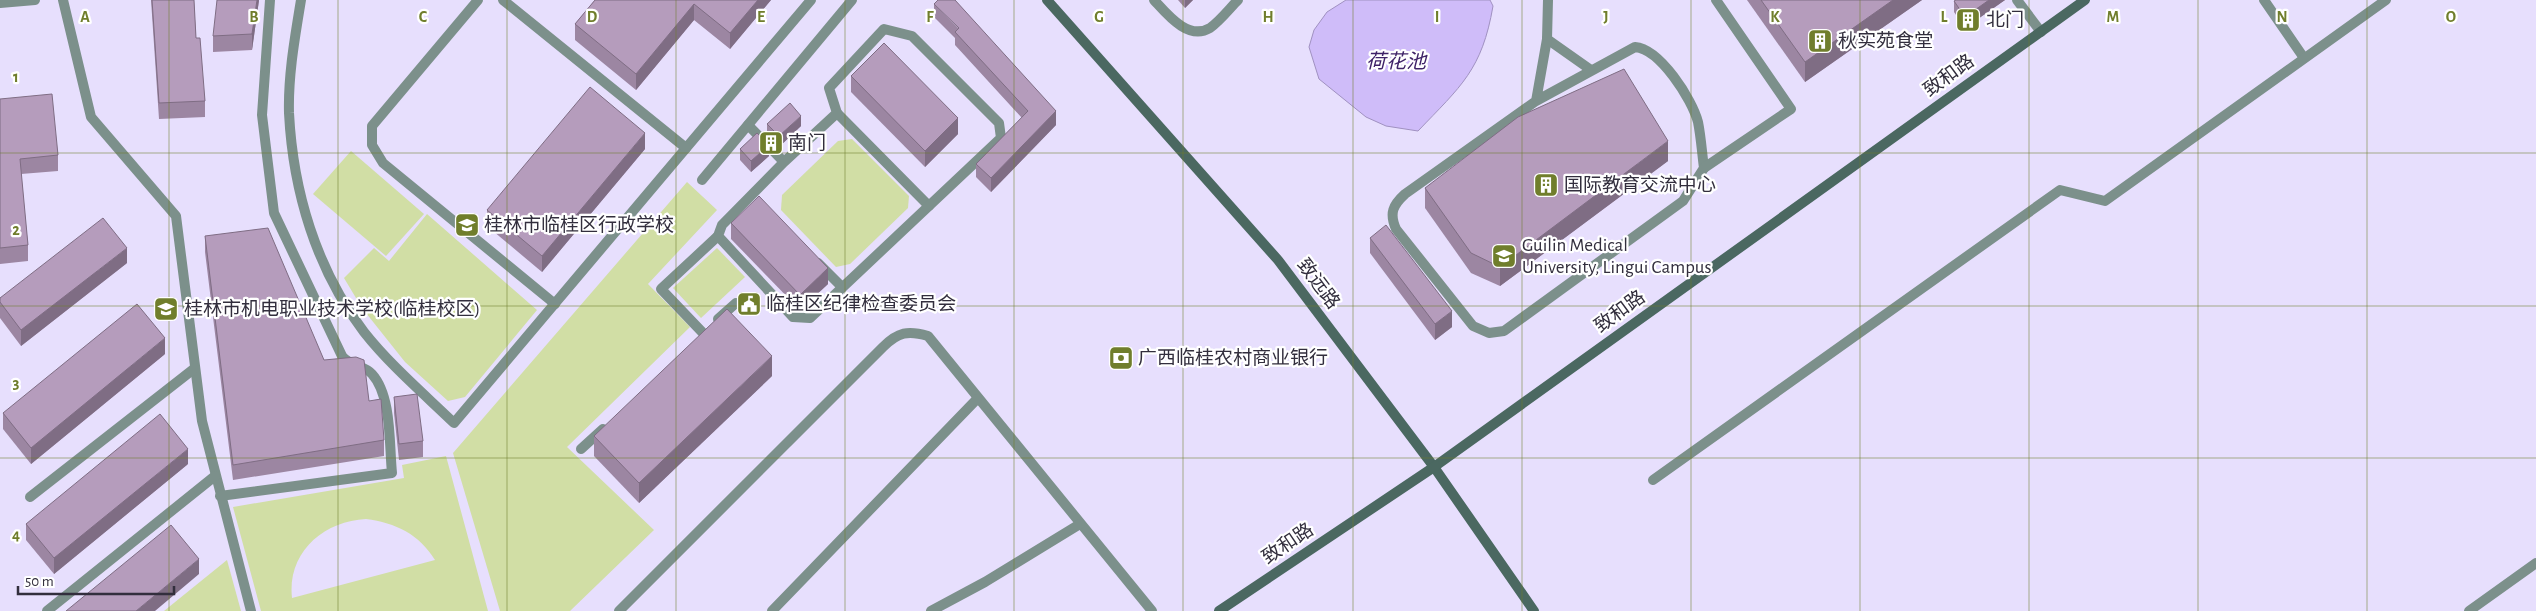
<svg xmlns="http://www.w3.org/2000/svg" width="2536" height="611" font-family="'Alegreya Sans','Noto Sans SC',sans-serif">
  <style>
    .green { fill: #d1dea5; fill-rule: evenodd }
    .water { fill: #cfbcf9; stroke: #a091c1 }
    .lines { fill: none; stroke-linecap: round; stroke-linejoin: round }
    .lane { stroke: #7c908b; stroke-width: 10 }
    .street { stroke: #7c908b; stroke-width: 10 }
    .secondary { stroke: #4b6861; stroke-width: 10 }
    .wall { fill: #9c86a2 }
    .shaded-wall { fill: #7f6d84 }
    .building { fill: #b59cbc; stroke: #7f6d84 }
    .grid { fill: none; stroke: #707e2c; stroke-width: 1; stroke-opacity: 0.55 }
    .labels { text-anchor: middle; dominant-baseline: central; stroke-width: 4.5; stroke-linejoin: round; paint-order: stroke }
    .poi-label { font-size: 19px; fill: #322e3d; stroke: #fff; text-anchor: start }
    .street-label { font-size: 19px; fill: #322e3d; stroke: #fff }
    .water-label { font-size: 20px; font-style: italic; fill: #3f2368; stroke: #fff }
    .grid-label { font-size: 16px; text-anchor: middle; font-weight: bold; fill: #707e2c; stroke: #fff; stroke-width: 4.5; stroke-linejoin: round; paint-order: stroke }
  </style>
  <rect width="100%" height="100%" fill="#e7dffd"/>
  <g class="green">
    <polygon points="852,139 909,196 908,208 850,264 836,267 781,210 782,195 838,141"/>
    <polygon points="351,151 424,214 386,256 313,194"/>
    <polygon points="687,182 717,210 648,284 690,327 567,447 654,530 570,611 500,611 453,453"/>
    <polygon points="427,214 537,310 465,397 448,401 405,362 362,308 344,278 374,248 389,261"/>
    <polygon points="717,248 745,277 701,318 673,288"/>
    <path d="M446,456L488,611H261L233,507L404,478L402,465ZM366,519C396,523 419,534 435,560L292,598C287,553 323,521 366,519Z"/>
    <polygon points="227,560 241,611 164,611"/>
  </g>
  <path class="water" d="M1346,0H1490L1493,6C1482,70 1461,86 1418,131L1386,126L1366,117L1319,79L1309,47L1314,30L1327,12Z"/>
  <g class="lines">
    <g class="lane">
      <polyline points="63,0 91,117 176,216 202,421 251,611"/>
      <path d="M301,0C295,37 288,75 289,113C293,191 316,269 364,332C390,365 424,394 454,423L811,0"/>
      <polyline points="478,0 372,126 372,145 383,163 555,304"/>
      <polyline points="503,0 686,148"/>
      <path d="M1154,0C1167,14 1188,41 1210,28C1220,21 1230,8 1238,0"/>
      <polyline points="2264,0 2304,58"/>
      <polyline points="0,3 35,0"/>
      <polyline points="1547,39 1591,70"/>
      <path d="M1536,101L1635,47C1660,49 1692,99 1698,122C1701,137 1702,153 1704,168L1683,201L1504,331L1489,333L1473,326L1396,229C1389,213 1393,205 1405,194L1536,101L1547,39L1548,0"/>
      <polyline points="837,113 929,206"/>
      <polyline points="748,125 784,162 722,225 718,236 793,317 810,318 1001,138 999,123 912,36 884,29 829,88 837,113 784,162"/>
      <polyline points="1704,168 1791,109 1716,0"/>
      <polyline points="818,263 842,287"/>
      <polyline points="718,319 736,303"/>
      <polyline points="703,333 661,289 718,236"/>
      <polyline points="581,449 603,429"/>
      <polyline points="1653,480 2060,190 2105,201 2386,0"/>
      <path d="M220,496L392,473C389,444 392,396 372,374C364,365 350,366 342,356L274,213L262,115L270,0"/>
      <polyline points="30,497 195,368"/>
      <polyline points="47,611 215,476"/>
      <path d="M619,611L883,347C898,332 908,330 928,336L1152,611"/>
      <polyline points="772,611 977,399"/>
      <polyline points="931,611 985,582 1080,524"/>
      <polyline points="2469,611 2536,563"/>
    </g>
    <g class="street">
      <polyline points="2017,0 2041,32"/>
      <polyline points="702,180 852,0"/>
    </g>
    <g class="secondary">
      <polyline points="1047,0 1278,260 1434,467 1534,611"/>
      <polyline points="1219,611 1434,467 2085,0"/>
    </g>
  </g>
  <g class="wall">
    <polygon points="151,0 194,0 196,38 205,101 205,117 159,119"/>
    <polygon points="259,0 252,50 213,52 213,36"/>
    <polygon points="595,0 771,0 730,49 694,20 636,90 575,40 575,24"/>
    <polygon points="1178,0 1193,0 1185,8"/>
    <polygon points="1747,0 1922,0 1805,82"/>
    <polygon points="1956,0 2005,0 1965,28 1954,12 1954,1"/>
    <polygon points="934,4 1056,125 991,192 976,177 976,164 1022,118 955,45 955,38 934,17"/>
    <polygon points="851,76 958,134 925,167 851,92"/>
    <polygon points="0,99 58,155 58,171 21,174 28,245 28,261 0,264"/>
    <polygon points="767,124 801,126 779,147 767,135"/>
    <polygon points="645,149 542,272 487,226 487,210"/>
    <polygon points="740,149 769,156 751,172 740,160"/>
    <polygon points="1668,161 1500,286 1471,273 1425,208 1425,188"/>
    <polygon points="731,223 828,284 800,310 731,239"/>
    <polygon points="205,236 324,360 369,401 384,440 384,456 233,480 205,252"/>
    <polygon points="1370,238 1452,327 1435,340 1370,253"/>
    <polygon points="127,263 21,346 0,318 0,298"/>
    <polygon points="165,354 31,464 3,429 3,413"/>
    <polygon points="772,376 639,503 594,456 594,436"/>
    <polygon points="394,397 423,441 423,457 399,460 394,413"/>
    <polygon points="188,464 54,574 26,540 26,524"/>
  </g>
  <g class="shaded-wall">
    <polygon points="257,0 259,0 252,50 252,34"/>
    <polygon points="758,0 771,0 730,49 730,33"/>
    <polygon points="1185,0 1193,0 1185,8"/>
    <polygon points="1893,0 1922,0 1805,82 1805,62"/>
    <polygon points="1989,0 2005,0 1965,28 1965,17"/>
    <polygon points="694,4 694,20 636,90 636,74"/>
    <polygon points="1056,111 1056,125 991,192 991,178"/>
    <polygon points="801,116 801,126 779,147 779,136"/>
    <polygon points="958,118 958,134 925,167 925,151"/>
    <polygon points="645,133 645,149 542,272 542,256"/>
    <polygon points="1668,141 1668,161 1500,286 1500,267"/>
    <polygon points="769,145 769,156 751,172 751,161"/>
    <polygon points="127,248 127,263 21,346 21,330"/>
    <polygon points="828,268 828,284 800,310 800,295"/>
    <polygon points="1452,311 1452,327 1435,340 1435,324"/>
    <polygon points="165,338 165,354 31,464 31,448"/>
    <polygon points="772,356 772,376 639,503 639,483"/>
    <polygon points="188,449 188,464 54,574 54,558"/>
    <polygon points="199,559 199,574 155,611 136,611"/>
  </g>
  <g class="building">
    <polygon points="152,0 194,0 196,38 200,38 205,101 159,103"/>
    <polygon points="217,0 257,0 252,34 213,36"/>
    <polygon points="595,0 758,0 730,33 694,4 636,74 575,24"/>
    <polygon points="938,0 955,0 1056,111 991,178 976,164 1028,111 955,32 959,28 934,4"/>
    <polygon points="1761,0 1893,0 1805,62"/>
    <polygon points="1956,0 1989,0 1965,17 1954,1"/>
    <polygon points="884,43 958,118 925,151 851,76"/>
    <polygon points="1624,69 1668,141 1500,267 1471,253 1425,188 1518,117"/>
    <polygon points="590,87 645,133 542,256 487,210"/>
    <polygon points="52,94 58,155 20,159 28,245 0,248 0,99"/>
    <polygon points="790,103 801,116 779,136 767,124"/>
    <polygon points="757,133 769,145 751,161 740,149"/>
    <polygon points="759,196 828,268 800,295 731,223"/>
    <polygon points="103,218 127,248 21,330 0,302 0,298"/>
    <polygon points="1386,225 1452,311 1435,324 1370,238"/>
    <polygon points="268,228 324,360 356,357 364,360 369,401 381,399 384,440 233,465 205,236"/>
    <polygon points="137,304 165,338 31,448 3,413"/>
    <polygon points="727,309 772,356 639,483 594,436"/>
    <polygon points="417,394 423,441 399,444 394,397"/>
    <polygon points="160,414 188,449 54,558 26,524"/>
    <polygon points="171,525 199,559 136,611 66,611"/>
  </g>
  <path class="grid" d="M169,0V611M338,0V611M507,0V611M676,0V611M845,0V611M1014,0V611M1183,0V611M1353,0V611M1522,0V611M1691,0V611M1860,0V611M2029,0V611M2198,0V611M2367,0V611M0,153H2536M0,306H2536M0,458H2536"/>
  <defs>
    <symbol id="building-square" viewBox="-11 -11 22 22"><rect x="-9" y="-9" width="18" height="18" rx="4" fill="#707e2c" stroke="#fff"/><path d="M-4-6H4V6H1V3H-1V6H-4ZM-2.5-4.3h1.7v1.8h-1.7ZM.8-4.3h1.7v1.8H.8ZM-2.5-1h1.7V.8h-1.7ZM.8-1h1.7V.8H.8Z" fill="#fff"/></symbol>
    <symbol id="school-square" viewBox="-11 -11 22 22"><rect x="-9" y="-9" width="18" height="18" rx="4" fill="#707e2c" stroke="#fff"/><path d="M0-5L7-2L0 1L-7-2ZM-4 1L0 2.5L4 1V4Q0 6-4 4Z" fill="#fff"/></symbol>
    <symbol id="university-square" viewBox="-11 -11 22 22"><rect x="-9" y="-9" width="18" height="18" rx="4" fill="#707e2c" stroke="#fff"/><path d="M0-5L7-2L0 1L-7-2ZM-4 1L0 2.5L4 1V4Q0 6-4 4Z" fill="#fff"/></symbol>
    <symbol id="civic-square" viewBox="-11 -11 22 22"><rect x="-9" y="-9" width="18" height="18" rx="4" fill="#707e2c" stroke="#fff"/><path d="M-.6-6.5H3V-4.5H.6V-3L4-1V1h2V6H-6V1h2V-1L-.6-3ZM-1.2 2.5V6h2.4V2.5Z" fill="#fff"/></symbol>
    <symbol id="bank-square" viewBox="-11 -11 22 22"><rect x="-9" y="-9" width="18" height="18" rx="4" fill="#707e2c" stroke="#fff"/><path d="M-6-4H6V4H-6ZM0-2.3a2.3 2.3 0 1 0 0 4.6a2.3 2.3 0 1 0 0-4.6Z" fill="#fff"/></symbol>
  </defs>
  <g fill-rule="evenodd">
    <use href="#building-square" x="1954" y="6" width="28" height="28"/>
    <use href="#building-square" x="1806" y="27" width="28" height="28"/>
    <use href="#building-square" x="757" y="129" width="28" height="28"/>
    <use href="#building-square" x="1532" y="171" width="28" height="28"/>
    <use href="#school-square" x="453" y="211" width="28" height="28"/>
    <use href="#university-square" x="1490" y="242" width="28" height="28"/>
    <use href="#civic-square" x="735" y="290" width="28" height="28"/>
    <use href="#school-square" x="152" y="295" width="28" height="28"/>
    <use href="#bank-square" x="1107" y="344" width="28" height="28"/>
  </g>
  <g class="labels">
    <g class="poi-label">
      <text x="1986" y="20">北门</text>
      <text x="1838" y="41">秋实苑食堂</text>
      <text x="788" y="143">南门</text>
      <text x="1564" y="185">国际教育交流中心</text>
      <text x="484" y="225">桂林市临桂区行政学校</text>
      <text x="1522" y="245">Guilin Medical<tspan x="1522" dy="22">University, Lingui Campus</tspan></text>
      <text x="766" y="304">临桂区纪律检查委员会</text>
      <text x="184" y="309">桂林市机电职业技术学校(临桂校区)</text>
      <text x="1138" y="358">广西临桂农村商业银行</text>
    </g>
    <g class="street-label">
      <text transform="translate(1949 76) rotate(-36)">致和路</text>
      <text transform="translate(1318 284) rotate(53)">致远路</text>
      <text transform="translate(1620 312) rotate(-36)">致和路</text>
      <text transform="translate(1288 544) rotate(-34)">致和路</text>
    </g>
    <g class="water-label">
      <text x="1396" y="62">荷花池</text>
    </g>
  </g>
  <g class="grid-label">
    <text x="85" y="22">A</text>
    <text x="254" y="22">B</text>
    <text x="423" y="22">C</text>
    <text x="592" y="22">D</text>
    <text x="761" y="22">E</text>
    <text x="930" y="22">F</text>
    <text x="1099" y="22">G</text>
    <text x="1268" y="22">H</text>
    <text x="1437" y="22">I</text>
    <text x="1606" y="22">J</text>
    <text x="1775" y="22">K</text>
    <text x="1944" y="22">L</text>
    <text x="2113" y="22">M</text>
    <text x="2282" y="22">N</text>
    <text x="2451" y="22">O</text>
    <text x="16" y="82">1</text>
    <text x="16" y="235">2</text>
    <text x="16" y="388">3</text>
    <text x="16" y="540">4</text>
  </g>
  <path d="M18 586v8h156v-8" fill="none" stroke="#322e3d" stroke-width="2.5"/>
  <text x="25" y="586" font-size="15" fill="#322e3d" stroke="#ffffff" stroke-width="4" paint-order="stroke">50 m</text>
</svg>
